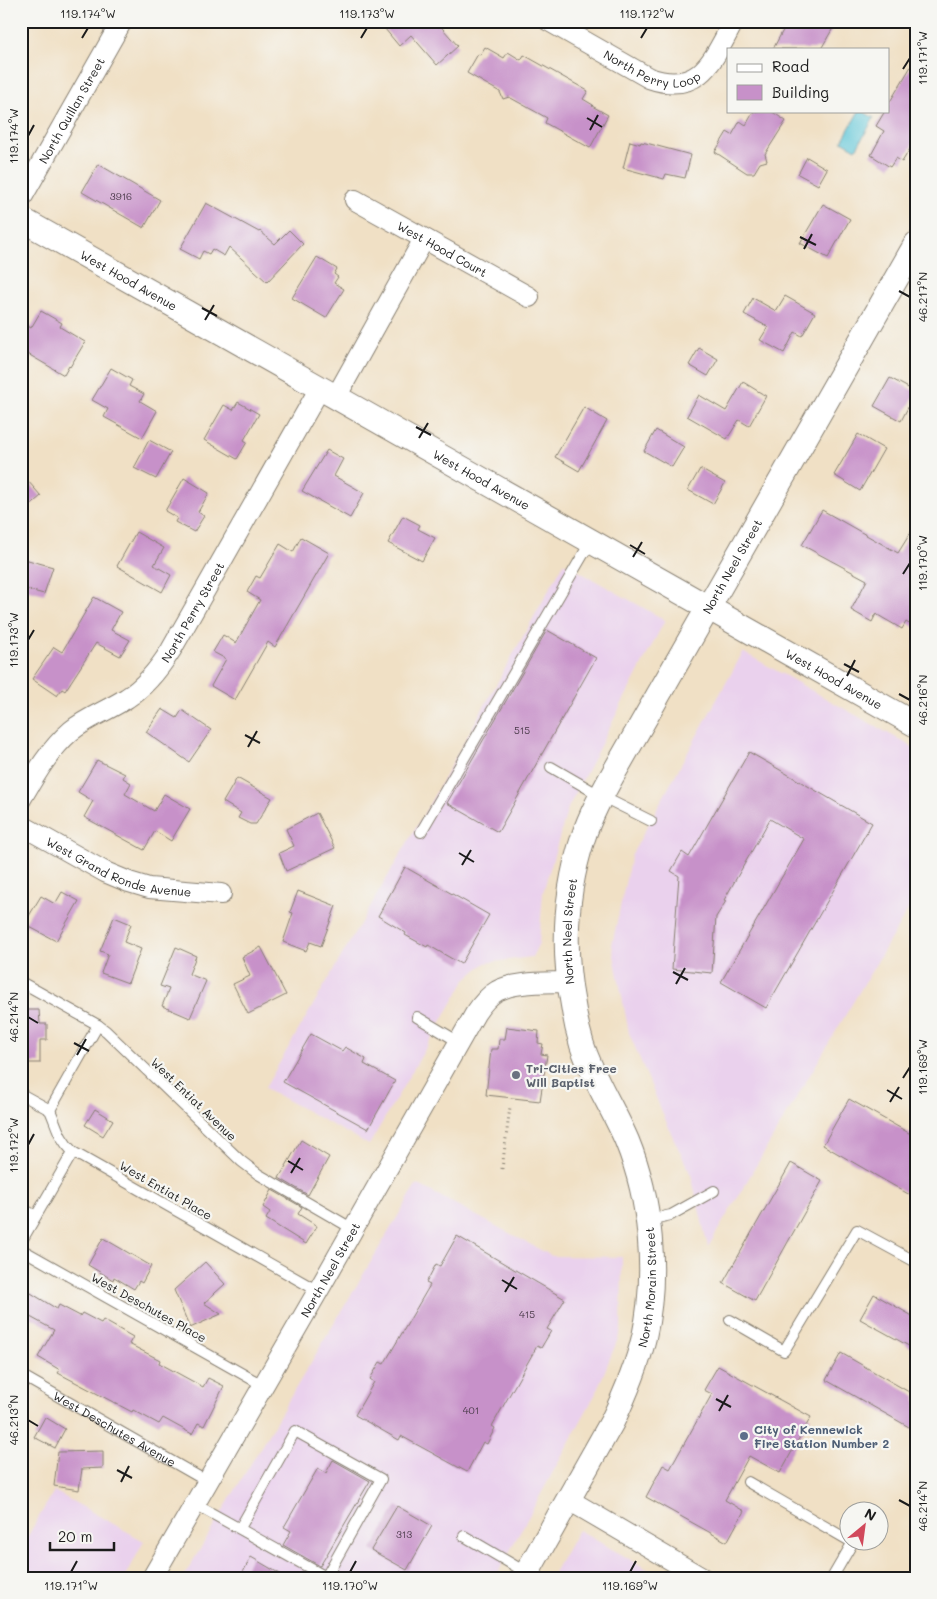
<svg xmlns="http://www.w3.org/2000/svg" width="937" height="1599" font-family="Mali,sans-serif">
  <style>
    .built { fill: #ead1ed }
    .water { fill: #5dc6d8; stroke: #3c717a }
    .building { fill: #c791c9 }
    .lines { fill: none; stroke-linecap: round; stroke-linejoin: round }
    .service-casing { stroke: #867e70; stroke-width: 12 }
    .minor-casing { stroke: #867e70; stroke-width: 22 }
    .tertiary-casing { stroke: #867e70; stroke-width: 26 }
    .path { stroke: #867e70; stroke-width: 3; stroke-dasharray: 1 4; stroke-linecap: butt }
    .service { stroke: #fff; stroke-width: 10 }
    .minor { stroke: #fff; stroke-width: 20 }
    .tertiary { stroke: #fff; stroke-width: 24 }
    .ticks { fill: none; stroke: #1c1c1c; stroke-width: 2 }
    .worship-dot { fill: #6b7280; stroke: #f6f6f2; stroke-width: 2 }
    .service-dot { fill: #5c6f8a; stroke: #f6f6f2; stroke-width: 2 }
    .labels { text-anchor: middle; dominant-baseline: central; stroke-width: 4.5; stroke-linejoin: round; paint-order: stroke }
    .number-label { font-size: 10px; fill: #473947 }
    .street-label { font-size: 12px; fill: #1c1c1c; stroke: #f6f6f2 }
    .worship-label { font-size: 12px; font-weight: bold; fill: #5b616d; stroke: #f6f6f2; text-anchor: start }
    .service-label { font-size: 12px; font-weight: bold; fill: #4e5e75; stroke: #f6f6f2; text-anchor: start }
    .neatline { fill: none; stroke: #1c1c1c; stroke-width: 2 }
    .ticks-label { font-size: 12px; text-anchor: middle; fill: #1c1c1c }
  </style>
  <rect width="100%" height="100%" fill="#f6f6f2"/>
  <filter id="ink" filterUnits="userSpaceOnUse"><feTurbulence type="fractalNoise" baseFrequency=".02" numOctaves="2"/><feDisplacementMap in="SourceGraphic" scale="10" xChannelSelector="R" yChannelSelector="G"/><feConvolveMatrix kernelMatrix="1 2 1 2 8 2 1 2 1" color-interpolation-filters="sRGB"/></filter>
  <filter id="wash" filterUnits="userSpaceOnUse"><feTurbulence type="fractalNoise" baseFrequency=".0096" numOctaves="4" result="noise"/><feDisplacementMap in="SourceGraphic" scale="20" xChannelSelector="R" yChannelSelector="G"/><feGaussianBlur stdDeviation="1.12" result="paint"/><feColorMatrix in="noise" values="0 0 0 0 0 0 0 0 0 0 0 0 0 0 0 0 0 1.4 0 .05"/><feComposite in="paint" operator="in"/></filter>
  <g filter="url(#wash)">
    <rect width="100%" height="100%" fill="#f0e0c5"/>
    <g class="built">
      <polygon points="564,563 665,620 568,808 543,892 539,943 532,957 485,963 466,979 369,1145 265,1088 424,814"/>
      <polygon points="743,652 916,749 916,896 708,1247 691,1175 671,1133 629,1033 612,945 631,856"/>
      <polygon points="417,1184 552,1256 622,1257 621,1331 595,1395 495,1578 183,1578"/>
      <polygon points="54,1491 144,1541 125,1578 21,1578 21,1539 25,1541"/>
      <polygon points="578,1530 663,1578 551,1578"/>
    </g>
    <polygon class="water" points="859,111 862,111 874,118 856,149 842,141"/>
    <g id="blocks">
      <g class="building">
        <polygon points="394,21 436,21 458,46 437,65 411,35 399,46 385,29"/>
        <polygon points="788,21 837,21 821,49 773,49"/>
        <polygon points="485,47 504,58 508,52 521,60 524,55 588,91 583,99 593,105 592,106 608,115 590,148 545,123 547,118 509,97 503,99 500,92 467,73 478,54 480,55"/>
        <polygon points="916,58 916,139 902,162 896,158 890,167 871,155 884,131 876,126 885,111 888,111 888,105"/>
        <polygon points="754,111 771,111 786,121 765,154 767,161 760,163 754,173 747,173 715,152 727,132 732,135 740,121 746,125"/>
        <polygon points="630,141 640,144 641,142 650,144 691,155 685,178 666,174 664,179 623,168"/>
        <polygon points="807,157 827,169 818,185 798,174"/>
        <polygon points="98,164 160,200 144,228 82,192"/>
        <polygon points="206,203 259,232 260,231 275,244 289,230 303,244 267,282 229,247 224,256 212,249 209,254 203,251 199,259 180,249"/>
        <polygon points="823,204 850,219 828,258 800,243"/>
        <polygon points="317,257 337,269 334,274 338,277 334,283 344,289 326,318 292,298"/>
        <polygon points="785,296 815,313 802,336 795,332 784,353 760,340 768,327 744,314 753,298 776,311"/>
        <polygon points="41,311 62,323 60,327 85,342 70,367 69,366 64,375 21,350 21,322 31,328"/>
        <polygon points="699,348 718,359 708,376 689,365"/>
        <polygon points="111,368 132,380 129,386 144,394 140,401 157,411 142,438 104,417 108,409 92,400"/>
        <polygon points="890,378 916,392 901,421 874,406"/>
        <polygon points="743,382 766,396 749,426 739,420 727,439 687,416 699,395 726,411"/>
        <polygon points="238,402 259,414 244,440 247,442 237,459 204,440 224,405 233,410"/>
        <polygon points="584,407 607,421 579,471 555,457"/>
        <polygon points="656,430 684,447 672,467 644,451"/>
        <polygon points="858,434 884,449 860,491 834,475"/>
        <polygon points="149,440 171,452 156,479 134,468"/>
        <polygon points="327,450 343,459 334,476 364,493 350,518 302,491"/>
        <polygon points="700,469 725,483 713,504 688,490"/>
        <polygon points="21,473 41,496 21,513"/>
        <polygon points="184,478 209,493 198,512 204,516 194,532 175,522 177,518 165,511"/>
        <polygon points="822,510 898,553 916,524 916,628 906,622 902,629 876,614 872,622 851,610 867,580 802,545"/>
        <polygon points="403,516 420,525 418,529 435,538 422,561 388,543"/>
        <polygon points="136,532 164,548 154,565 171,575 162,592 117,566"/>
        <polygon points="301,537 329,553 275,647 268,642 235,700 211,686 226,659 213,652 223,635 236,643 260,600 247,592 256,576 260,578 280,544 293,552"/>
        <polygon points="21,558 53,567 44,594 21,588"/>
        <polygon points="94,597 121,612 111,630 130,640 120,656 96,643 65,691 62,689 57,696 32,679 54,647 62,652"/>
        <polygon points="547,630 596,658 498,832 447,803"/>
        <polygon points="162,709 177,718 182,710 211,730 189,762 146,732"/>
        <polygon points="749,752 872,823 766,1008 721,982 804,839 770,819 724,900 726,901 716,917 712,973 672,969 679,876 671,871 682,852 689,857"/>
        <polygon points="97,760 125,774 123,778 131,783 125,794 154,811 164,794 190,809 171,841 155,831 144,850 84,817 93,801 78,792"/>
        <polygon points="237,778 272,798 256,824 250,824 238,818 241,813 223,802"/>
        <polygon points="317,813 335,848 286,871 279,853 294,846 286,829"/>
        <polygon points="405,867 489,915 461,964 428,945 427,947 405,935 406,933 378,916"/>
        <polygon points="298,891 336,906 321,946 310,942 306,951 283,942 293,913 290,912"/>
        <polygon points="62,892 79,901 56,941 24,924 41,896 55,904"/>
        <polygon points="114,917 131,924 124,942 141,949 128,983 101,973 108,954 100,951"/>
        <polygon points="176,947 196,956 189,974 206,981 190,1018 162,1006 169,989 160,986"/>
        <polygon points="261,947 286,995 248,1014 233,984 250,976 242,957"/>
        <polygon points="21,1010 39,1010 40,1024 47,1024 47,1040 40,1040 40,1063 21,1063"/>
        <polygon points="507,1027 539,1031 538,1043 543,1044 541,1054 547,1055 540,1101 486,1095 491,1049 498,1049 499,1039 505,1039"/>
        <polygon points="311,1034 342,1051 345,1047 366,1059 364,1064 395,1081 368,1129 283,1082"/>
        <polygon points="849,1099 916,1137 916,1185 910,1195 823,1145"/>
        <polygon points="95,1109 113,1120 103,1136 85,1125"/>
        <polygon points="301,1140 329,1157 308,1195 279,1178"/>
        <polygon points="791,1163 822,1181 755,1301 723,1283"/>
        <polygon points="272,1190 302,1207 298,1214 317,1226 306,1244 266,1219 270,1212 263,1207"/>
        <polygon points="457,1236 565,1299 547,1329 551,1331 541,1348 537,1346 492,1426 495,1428 487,1444 483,1442 467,1472 401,1436 399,1440 355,1415 374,1382 370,1379 380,1362 384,1364 430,1285 426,1283 436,1264 440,1266"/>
        <polygon points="103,1238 151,1266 142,1283 139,1281 134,1289 114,1277 113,1280 88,1265"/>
        <polygon points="205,1262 225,1284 204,1303 221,1314 190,1328 174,1290"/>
        <polygon points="21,1287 57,1309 59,1305 80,1316 82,1313 101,1323 103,1320 133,1337 129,1344 160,1360 159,1363 203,1387 208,1378 224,1386 204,1426 198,1423 192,1434 163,1418 159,1424 133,1410 132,1412 58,1373 60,1370 38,1357 54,1330 21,1312"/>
        <polygon points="874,1294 916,1318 916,1350 860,1319"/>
        <polygon points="841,1353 916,1396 916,1431 826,1380"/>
        <polygon points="718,1366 811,1417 780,1473 749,1456 725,1500 744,1511 727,1542 646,1497 663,1465 670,1469 712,1394 704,1390"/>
        <polygon points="45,1417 65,1429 55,1448 34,1437"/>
        <polygon points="103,1451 103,1468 82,1469 79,1490 54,1486 58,1452"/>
        <polygon points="333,1460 370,1481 320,1566 283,1545 291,1531 284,1527 318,1468 326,1473"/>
        <polygon points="397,1506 432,1526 407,1570 371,1550"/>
        <polygon points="251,1557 287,1578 240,1578"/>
      </g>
    </g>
  </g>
  <g filter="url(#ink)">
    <use href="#blocks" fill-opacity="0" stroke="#867e70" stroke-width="1"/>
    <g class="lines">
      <defs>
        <g id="service">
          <polyline points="551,767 601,796 651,821"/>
          <polyline points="421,832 591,541"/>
          <polyline points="21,982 98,1025 106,1031 241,1161 258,1174 353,1229"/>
          <polyline points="417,1017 459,1042"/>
          <path d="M21,1094L50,1110C58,1128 58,1137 73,1152L318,1291"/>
          <polyline points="50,1110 98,1025"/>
          <polyline points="21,1208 36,1216"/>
          <polyline points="648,1220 671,1215 714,1191"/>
          <polyline points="21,1242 73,1152"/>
          <polyline points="21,1249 264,1386"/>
          <polyline points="730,1320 784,1351 857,1230 916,1262"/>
          <path id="s1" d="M21,1375L208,1482"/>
          <polyline points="748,1482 850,1541"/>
          <polyline points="195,1504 326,1577 381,1479 295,1431 240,1528"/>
          <polyline points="464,1536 527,1573"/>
          <polyline points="832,1578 853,1542"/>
        </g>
        <g id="minor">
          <path id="s2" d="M549,21L649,78C701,96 713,59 734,21"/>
          <path id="s3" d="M21,199L122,21"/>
          <path id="s4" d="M355,200L529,297"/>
          <polyline points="336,397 424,239"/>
          <path id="s5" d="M21,799C35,775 49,750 71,731C88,717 109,710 127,698C146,686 159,669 171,650L320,388"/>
          <path id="s6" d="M21,825L105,872L129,882L149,888L221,894"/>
          <polyline points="569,1500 702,1578"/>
          <path id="s7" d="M152,1578L318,1291L475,1014C481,1005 488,996 497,991C516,981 547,983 568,982"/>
        </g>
        <g id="tertiary">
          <path id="s8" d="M21,219L916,725"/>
          <path id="s9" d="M524,1578L612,1422C625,1395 637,1367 644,1337C658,1274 651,1200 627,1141C613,1108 593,1079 582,1045C578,1032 575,1018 573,1005C562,947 565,893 583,838C590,816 601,796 612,776L916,244"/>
        </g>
      </defs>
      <use href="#service" class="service-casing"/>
      <use href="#minor" class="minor-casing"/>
      <use href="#tertiary" class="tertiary-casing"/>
      <polyline class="path" points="502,1169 510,1107"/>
      <use href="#service" class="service"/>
      <use href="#minor" class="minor"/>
      <use href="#tertiary" class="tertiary"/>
    </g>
  </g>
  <path class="ticks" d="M82,38L88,28M361,38L367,28M641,38L647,28M903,69L910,58M587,118L602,127M590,130L598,115M28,136L34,125M800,237L816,245M804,249L812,234M899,291L910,297M202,308L217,316M205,320L214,305M416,427L431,435M419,438L428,423M630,545L645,554M633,557L642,542M903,574L910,563M28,640L34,630M844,664L859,672M847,676L855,660M899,694L910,700M245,735L260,743M248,747L257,731M459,853L474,862M462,865L471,850M673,972L688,980M676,984L685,968M28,1017L38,1023M74,1043L89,1051M77,1055L86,1039M903,1078L910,1067M887,1090L902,1099M890,1102L899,1087M28,1145L34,1134M288,1161L303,1170M291,1173L300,1158M502,1280L517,1289M505,1292L514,1277M716,1399L731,1407M719,1411L728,1395M28,1420L38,1426M117,1470L132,1478M121,1482L129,1466M899,1500L910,1506M71,1572L77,1561M350,1572L356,1561M630,1572L636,1561"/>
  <circle class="worship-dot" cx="516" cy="1075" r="5"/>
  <circle class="service-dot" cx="744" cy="1436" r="5"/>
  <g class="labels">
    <g class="number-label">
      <text x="121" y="196">3916</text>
      <text x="522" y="730">515</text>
      <text x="527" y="1314">415</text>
      <text x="471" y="1410">401</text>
      <text x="404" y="1534">313</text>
    </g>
    <g class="street-label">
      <text stroke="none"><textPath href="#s2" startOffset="116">North Perry Loop</textPath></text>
      <text stroke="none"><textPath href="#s3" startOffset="102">North Quillan Street</textPath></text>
      <text stroke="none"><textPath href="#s4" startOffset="100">West Hood Court</textPath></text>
      <text stroke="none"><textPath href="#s8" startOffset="124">West Hood Avenue</textPath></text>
      <text stroke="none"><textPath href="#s8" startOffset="529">West Hood Avenue</textPath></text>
      <text stroke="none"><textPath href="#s9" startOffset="1096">North Neel Street</textPath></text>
      <text stroke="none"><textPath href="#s5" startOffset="259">North Perry Street</textPath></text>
      <text stroke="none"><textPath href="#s8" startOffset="934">West Hood Avenue</textPath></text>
      <text stroke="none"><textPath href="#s6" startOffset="108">West Grand Ronde Avenue</textPath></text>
      <text stroke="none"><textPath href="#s9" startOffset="691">North Neel Street</textPath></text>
      <text transform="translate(194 1099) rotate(44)">West Entiat Avenue</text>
      <text transform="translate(166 1190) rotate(30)">West Entiat Place</text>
      <text stroke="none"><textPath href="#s7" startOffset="356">North Neel Street</textPath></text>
      <text stroke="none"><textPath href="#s9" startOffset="320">North Morain Street</textPath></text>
      <text transform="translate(149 1307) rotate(29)">West Deschutes Place</text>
      <text stroke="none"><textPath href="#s1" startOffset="108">West Deschutes Avenue</textPath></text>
    </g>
    <g class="worship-label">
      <text x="526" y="1068">Tri-Cities Free<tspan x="526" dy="14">Will Baptist</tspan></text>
    </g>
    <g class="service-label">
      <text x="754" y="1429">City of Kennewick<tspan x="754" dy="14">Fire Station Number 2</tspan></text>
    </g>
  </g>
  <rect width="937" height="1599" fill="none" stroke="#f6f6f2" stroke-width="55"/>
  <rect x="727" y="48" width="162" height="65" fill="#f6f6f2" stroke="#9f9f9c"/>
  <rect x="737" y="64" width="25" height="8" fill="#ffffff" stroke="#9f9f9c"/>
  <text x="772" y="72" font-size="15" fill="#1c1c1c">Road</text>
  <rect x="737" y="85" width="25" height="15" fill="#c791c9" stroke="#9f9f9c"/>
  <text x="772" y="98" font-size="15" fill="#1c1c1c">Building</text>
  <g transform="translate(864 1526) rotate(29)"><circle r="24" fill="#f6f6f2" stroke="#9f9f9c"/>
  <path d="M0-4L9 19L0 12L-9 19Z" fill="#d1495b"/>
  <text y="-8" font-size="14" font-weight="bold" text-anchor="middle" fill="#1c1c1c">N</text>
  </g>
  <path d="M50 1542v8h64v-8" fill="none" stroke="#1c1c1c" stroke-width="2.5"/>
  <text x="58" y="1542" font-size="15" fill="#1c1c1c" stroke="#f6f6f2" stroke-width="4" paint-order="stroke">20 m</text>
  <rect x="28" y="28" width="882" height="1544" class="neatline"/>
  <g class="ticks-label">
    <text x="88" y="18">119.174°W</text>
    <text x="367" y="18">119.173°W</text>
    <text x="647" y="18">119.172°W</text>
    <text transform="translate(923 58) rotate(-90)" y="4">119.171°W</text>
    <text transform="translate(14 136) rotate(-90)" y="4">119.174°W</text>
    <text transform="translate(923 297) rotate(-90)" y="4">46.217°N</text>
    <text transform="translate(923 563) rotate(-90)" y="4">119.170°W</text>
    <text transform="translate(14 640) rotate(-90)" y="4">119.173°W</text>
    <text transform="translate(923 700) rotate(-90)" y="4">46.216°N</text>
    <text transform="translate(14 1017) rotate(-90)" y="4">46.214°N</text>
    <text transform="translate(923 1067) rotate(-90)" y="4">119.169°W</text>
    <text transform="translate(14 1145) rotate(-90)" y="4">119.172°W</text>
    <text transform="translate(14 1420) rotate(-90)" y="4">46.213°N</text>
    <text transform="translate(923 1506) rotate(-90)" y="4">46.214°N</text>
    <text x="71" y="1590">119.171°W</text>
    <text x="350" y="1590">119.170°W</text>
    <text x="630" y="1590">119.169°W</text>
  </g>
</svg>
